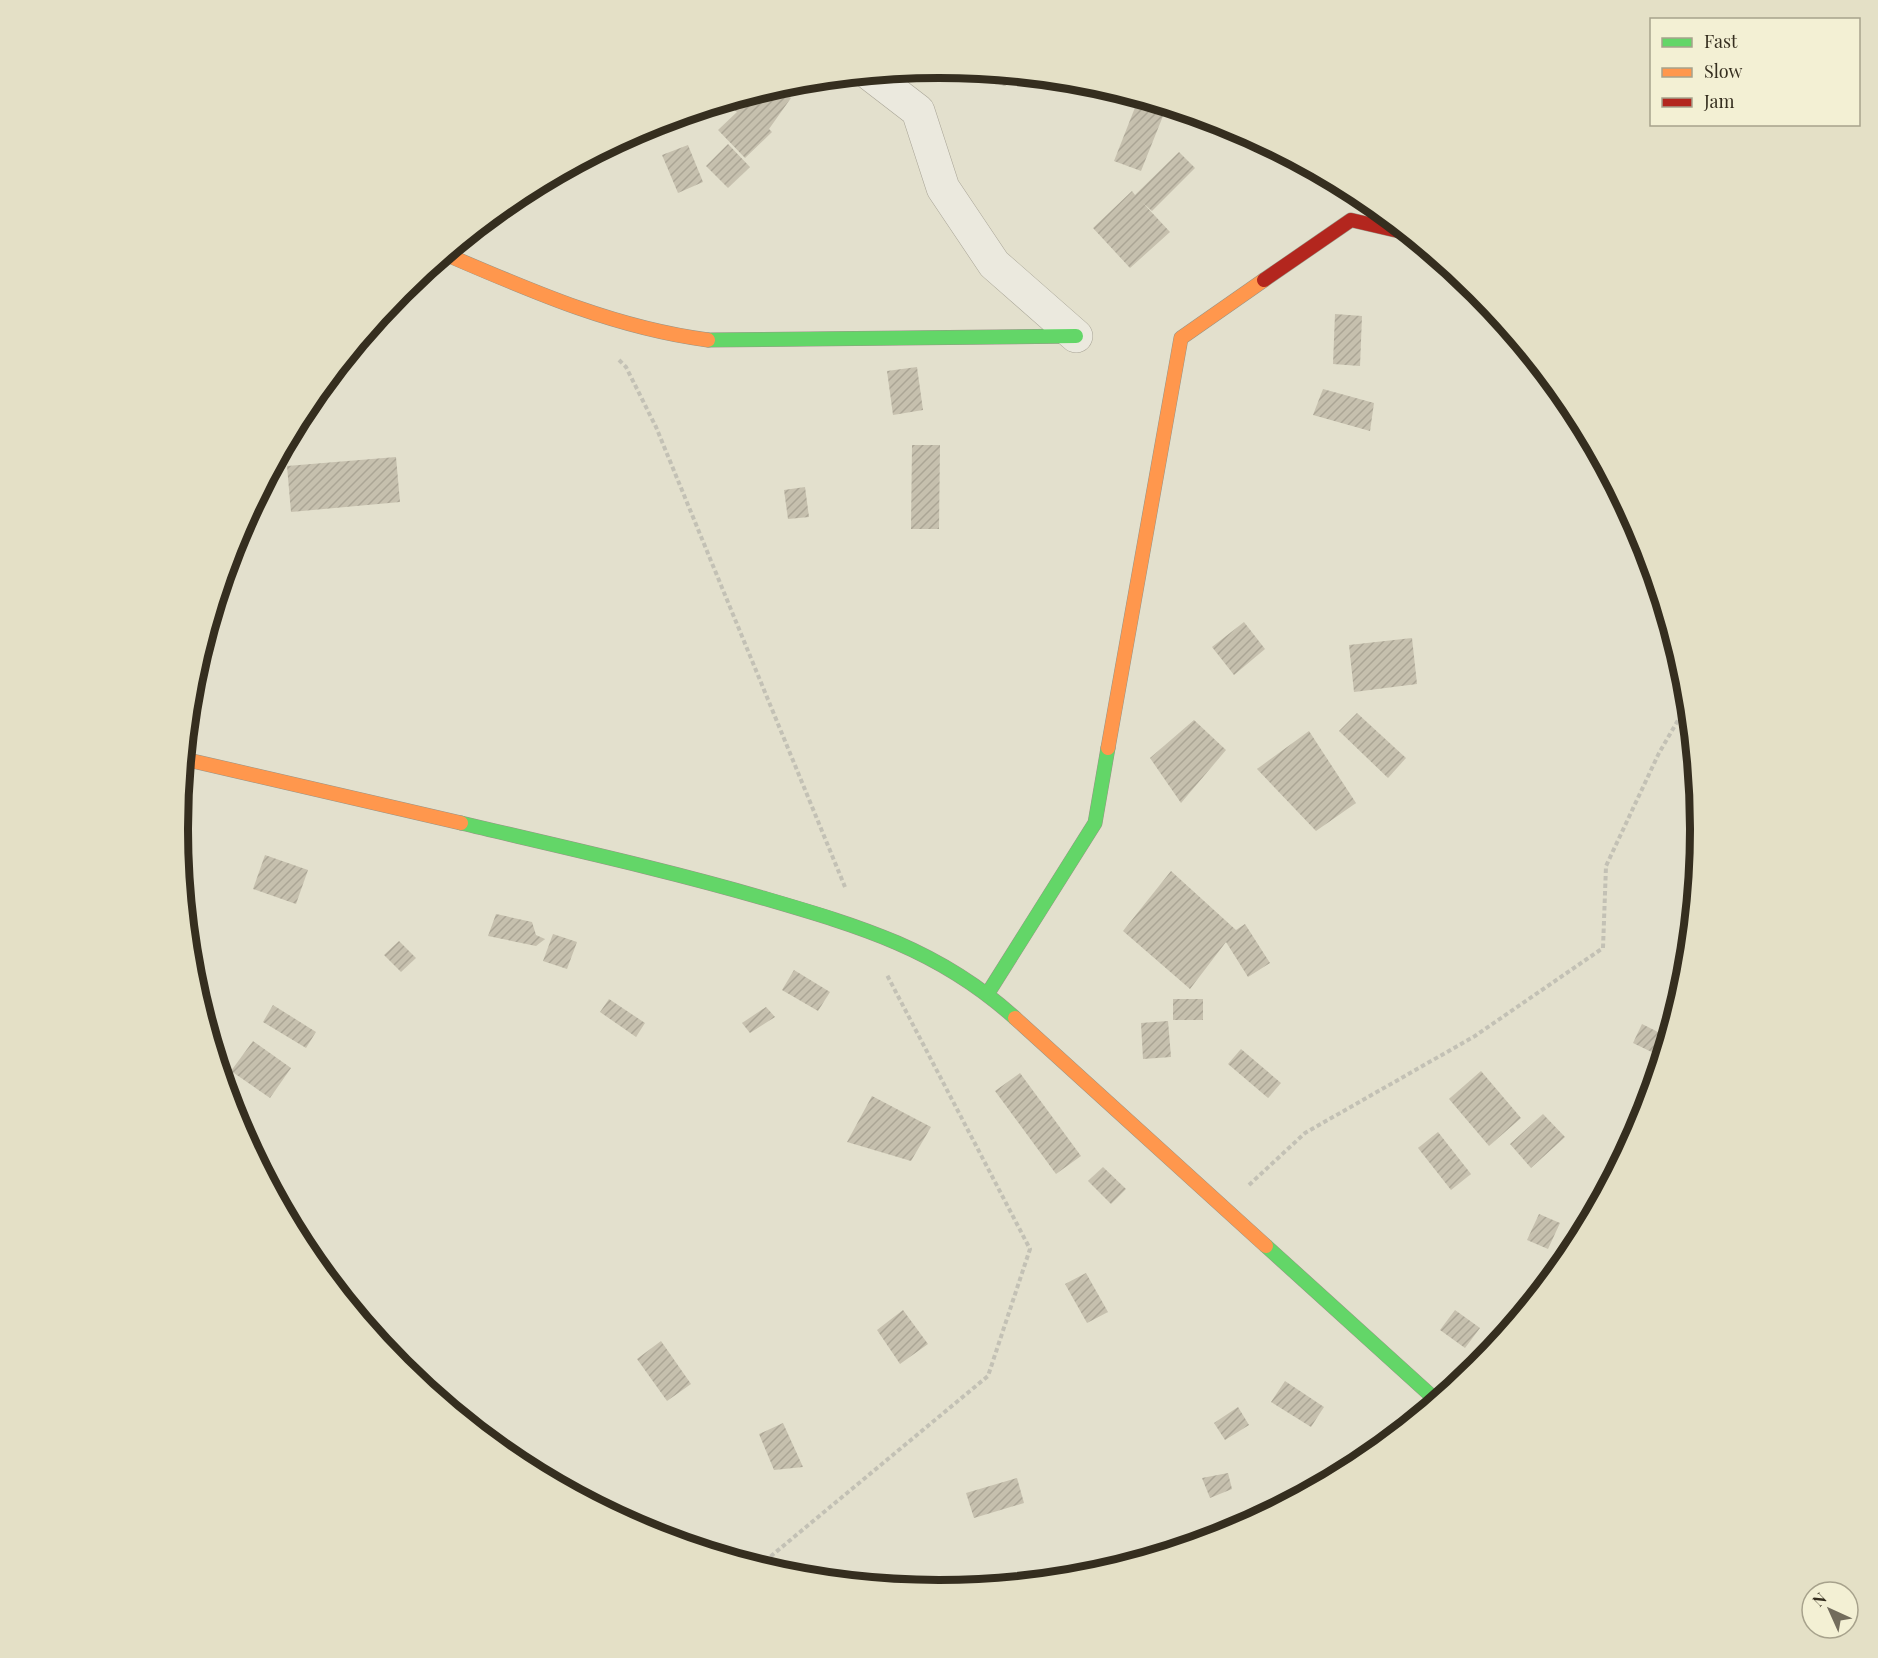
<svg xmlns="http://www.w3.org/2000/svg" width="1878" height="1658" font-family="'Playfair Display',serif">
  <style>
    .building { fill: url(#building-hatch) }
    .lines { fill: none; stroke-linecap: round; stroke-linejoin: round }
    .street-casing { stroke: #a8a496; stroke-width: 34 }
    .fast-casing { stroke: #989486; stroke-width: 15 }
    .slow-casing { stroke: #989486; stroke-width: 15 }
    .jam-casing { stroke: #989486; stroke-width: 15 }
    .path { stroke: #c3c1b5; stroke-width: 4; stroke-dasharray: 4.5 3; stroke-linecap: butt }
    .street { stroke: #ebe9de; stroke-width: 33 }
    .fast { stroke: #63d668; stroke-width: 14 }
    .slow { stroke: #ff974d; stroke-width: 14 }
    .jam { stroke: #b3261e; stroke-width: 14 }
    .rim { fill: none; stroke: #352e1f; stroke-width: 8 }
  </style>
  <defs>
    <pattern id="building-hatch" width="6" height="6" patternUnits="userSpaceOnUse" patternTransform="scale(1.5)"><rect width="6" height="6" fill="#c6c0ae"/><path d="M-1 1l2-2M0 6l6-6M5 7l2-2" fill="none" stroke="#aba595"/></pattern>
  </defs>
  <rect width="100%" height="100%" fill="#e3e0cd"/>
  <g class="building">
    <polygon points="967,70 1008,74 1006,86 965,79"/>
    <polygon points="776,87 791,98 769,129 772,132 745,158 718,130 737,112 724,102"/>
    <polygon points="1136,105 1163,116 1141,171 1114,161"/>
    <polygon points="728,144 750,167 728,188 706,166"/>
    <polygon points="688,145 703,182 678,193 662,155"/>
    <polygon points="1179,152 1195,168 1152,211 1143,203 1170,232 1130,268 1093,228 1132,191 1135,195"/>
    <polygon points="1335,314 1362,316 1360,366 1333,364"/>
    <polygon points="917,367 923,410 893,415 887,371"/>
    <polygon points="1323,389 1374,403 1370,431 1313,415"/>
    <polygon points="912,445 940,445 939,529 911,529"/>
    <polygon points="396,457 400,502 291,512 287,466"/>
    <polygon points="805,487 809,517 788,519 784,490"/>
    <polygon points="1244,622 1265,649 1234,675 1212,647"/>
    <polygon points="1412,638 1417,684 1354,692 1349,645"/>
    <polygon points="1357,713 1406,758 1388,778 1339,731"/>
    <polygon points="1194,720 1226,750 1181,803 1150,758"/>
    <polygon points="1309,731 1356,803 1316,831 1257,769"/>
    <polygon points="265,855 308,870 296,904 253,889"/>
    <polygon points="1171,871 1236,930 1245,924 1270,963 1248,977 1226,942 1190,989 1123,931"/>
    <polygon points="496,914 532,922 536,935 545,939 536,946 488,936"/>
    <polygon points="553,934 577,942 567,969 543,961"/>
    <polygon points="399,941 416,958 401,972 384,955"/>
    <polygon points="794,970 830,992 818,1011 782,990"/>
    <polygon points="609,999 645,1023 636,1037 600,1012"/>
    <rect x="1173" y="999" width="30" height="21"/>
    <polygon points="273,1005 316,1032 306,1048 263,1022"/>
    <polygon points="766,1007 775,1017 750,1033 742,1023"/>
    <polygon points="1168,1021 1171,1057 1143,1059 1141,1023"/>
    <polygon points="1642,1024 1668,1037 1662,1057 1633,1043"/>
    <polygon points="253,1041 291,1068 270,1098 231,1071"/>
    <polygon points="1241,1049 1281,1083 1268,1098 1228,1064"/>
    <polygon points="1481,1071 1521,1118 1489,1146 1449,1099"/>
    <polygon points="1020,1073 1081,1156 1056,1174 995,1091"/>
    <polygon points="872,1096 931,1127 911,1161 847,1142"/>
    <polygon points="1543,1114 1565,1137 1531,1168 1510,1144"/>
    <polygon points="1438,1132 1471,1174 1451,1190 1418,1148"/>
    <polygon points="1103,1167 1126,1189 1111,1204 1088,1181"/>
    <polygon points="1539,1214 1560,1223 1548,1249 1527,1240"/>
    <polygon points="1086,1273 1108,1312 1087,1323 1065,1284"/>
    <polygon points="903,1310 928,1344 900,1364 877,1330"/>
    <polygon points="1455,1310 1480,1328 1465,1348 1440,1330"/>
    <polygon points="661,1341 691,1384 667,1401 637,1359"/>
    <polygon points="1285,1381 1324,1407 1311,1427 1271,1402"/>
    <polygon points="1238,1407 1249,1425 1225,1440 1214,1423"/>
    <polygon points="783,1423 803,1467 774,1470 759,1434"/>
    <polygon points="1228,1473 1232,1489 1210,1498 1202,1478"/>
    <polygon points="1017,1478 1024,1503 974,1518 966,1493"/>
  </g>
  <g class="lines">
    <defs>
      <polyline id="street" points="870,74 918,111 943,188 994,264 1076,336"/>
      <g id="fast">
        <polyline points="708,340 1076,336"/>
        <path d="M461,823C562,847 663,869 763,898C859,926 939,949 1015,1018"/>
        <polyline points="988,993 1095,823 1108,748"/>
        <polyline points="1266,1246 1437,1401"/>
      </g>
      <g id="slow">
        <path d="M445,254C531,291 615,328 708,340"/>
        <polyline points="1108,748 1181,338 1264,280"/>
        <polyline points="184,759 461,823"/>
        <polyline points="1015,1018 1266,1246"/>
      </g>
      <polyline id="jam" points="1264,280 1351,220 1407,233"/>
    </defs>
    <use href="#street" class="street-casing"/>
    <use href="#fast" class="fast-casing"/>
    <use href="#slow" class="slow-casing"/>
    <use href="#jam" class="jam-casing"/>
    <g class="path">
      <polyline points="619,360 626,367 656,427 845,887"/>
      <polyline points="1249,1185 1305,1133 1475,1036 1603,948 1606,866 1659,753 1688,703"/>
      <polyline points="759,1566 988,1376 1030,1249 887,975"/>
    </g>
    <use href="#street" class="street"/>
    <use href="#fast" class="fast"/>
    <use href="#slow" class="slow"/>
    <use href="#jam" class="jam"/>
  </g>
  <path d="M0 0H1878V1658H0ZM188 829a751 751 0 1 1 1502 0a751 751 0 1 1-1502 0Z" fill="#e4e0c6" fill-rule="evenodd"/>
  <path class="rim" d="M188 829a751 751 0 1 1 1502 0a751 751 0 1 1-1502 0Z"/>
  <rect x="1650" y="18" width="210" height="108" fill="#f3f0d4" stroke="#a7a28c" stroke-width="1.5"/>
  <rect x="1662" y="38" width="30" height="9" fill="#63d668" stroke="#a7a28c" stroke-width="1.5"/>
  <text x="1704" y="48" font-size="18" fill="#352e1f">Fast</text>
  <rect x="1662" y="68" width="30" height="9" fill="#ff974d" stroke="#a7a28c" stroke-width="1.5"/>
  <text x="1704" y="78" font-size="18" fill="#352e1f">Slow</text>
  <rect x="1662" y="98" width="30" height="9" fill="#b3261e" stroke="#a7a28c" stroke-width="1.5"/>
  <text x="1704" y="108" font-size="18" fill="#352e1f">Jam</text>
  <g transform="translate(1830 1610) rotate(315)"><circle r="28" fill="#f3f0d4" stroke="#a7a28c" stroke-width="1.5"/>
  <path d="M0-4.5L10 22L0 15L-10 22Z" fill="#726c5c"/>
  <text y="-9" font-size="16" font-weight="bold" text-anchor="middle" fill="#352e1f">N</text>
  </g>
</svg>
